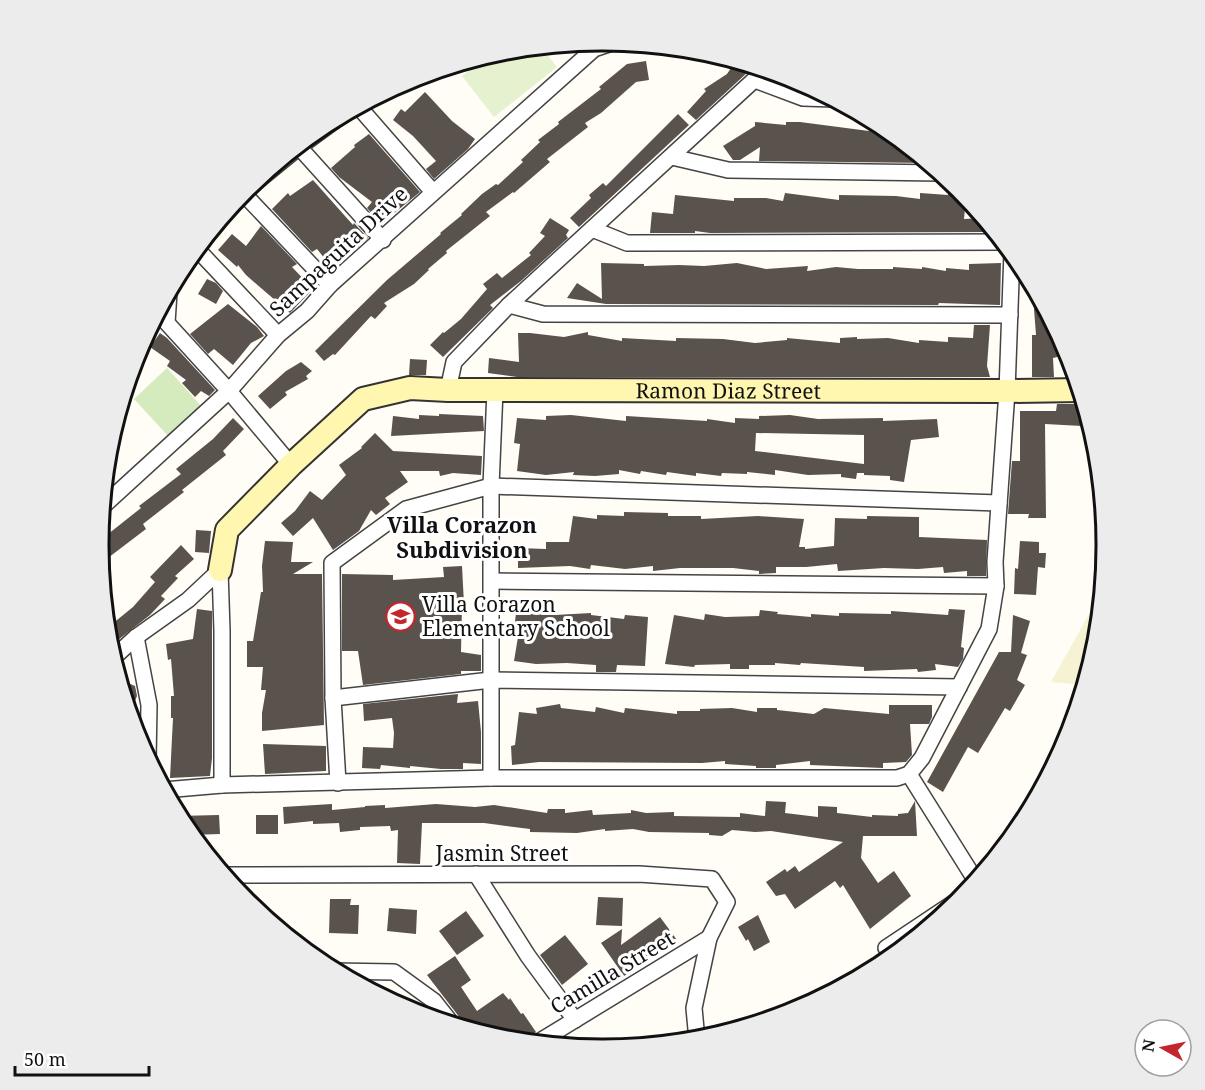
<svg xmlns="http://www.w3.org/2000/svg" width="1205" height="1090" font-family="'Noto Serif',serif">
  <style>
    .farmland { fill: #f6f3d4 }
    .green { fill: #d5ebbd }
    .pitch { fill: #e6f2cf }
    .building { fill: #5a524d; fill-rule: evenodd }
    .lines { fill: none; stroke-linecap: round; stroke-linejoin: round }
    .street-casing { stroke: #444; stroke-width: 18 }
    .secondary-casing { stroke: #333; stroke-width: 26 }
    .street { stroke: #fff; stroke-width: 15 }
    .secondary { stroke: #fff6b0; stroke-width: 22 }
    .labels { text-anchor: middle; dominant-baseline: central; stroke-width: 6; stroke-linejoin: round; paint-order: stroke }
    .street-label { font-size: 21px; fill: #111; stroke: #fff }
    .poi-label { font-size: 21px; fill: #111; stroke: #fff; text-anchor: start }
    .neighbourhood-label { font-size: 22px; font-weight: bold; fill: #111; stroke: #fff }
    .rim { fill: none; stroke: #111; stroke-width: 3 }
  </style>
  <rect width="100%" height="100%" fill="#fffdf5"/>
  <polygon class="farmland" points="1102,591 1097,644 1085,685 1051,682"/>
  <polygon class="green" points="167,368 203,408 170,438 134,399"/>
  <polygon class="pitch" points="541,47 557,67 494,117 462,76 490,54 504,50"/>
  <g class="building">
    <polygon points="646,61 649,80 636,82 601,113 585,123 588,127 547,159 550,162 514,193 513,192 486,212 490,216 446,251 447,253 428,269 429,270 414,284 384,303 387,306 375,319 371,316 335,355 333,354 324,361 315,351 387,280 441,234 440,233 462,215 461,214 482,194 496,184 498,185 523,162 521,160 540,142 538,140 559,124 558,122 601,89 599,87 627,64"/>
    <polygon points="735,62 749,71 696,120 687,112 706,91 704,89 727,74"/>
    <polygon points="425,92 452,121 475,139 468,149 434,179 426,169 436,161 413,136 393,120 401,109 405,112"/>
    <polygon points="678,114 689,125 579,227 570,218 591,198 589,195 603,183 606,186"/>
    <polygon points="755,122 786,125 786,122 800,122 869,131 869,124 880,124 929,163 759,161 760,147 740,160 733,160 723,146 755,126"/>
    <polygon points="369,134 420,192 381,224 367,208 372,202 339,177 331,168 355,147 354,145"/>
    <polygon points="313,180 353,225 354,223 368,238 333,269 317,249 312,252 272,209 288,193 290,196"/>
    <polygon points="950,181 966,197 964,219 983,218 995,232 710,233 695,231 695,233 650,233 652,212 673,214 675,195 734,201 734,198 766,198 783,201 785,193 839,200 839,195 896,196 920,199 920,193 948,195"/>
    <polygon points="550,218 569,230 566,235 568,238 521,281 490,305 493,308 443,357 430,345 443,332 444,333 461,319 487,289 483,284 497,273 502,278 531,255 529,253 545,236 540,233"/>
    <polygon points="261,226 297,264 292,267 313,289 290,313 246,275 238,265 237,267 218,250 232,234 246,246"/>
    <polygon points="601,263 644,264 644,266 679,265 704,266 737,263 766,269 808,266 807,271 836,267 858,269 893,269 893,267 922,269 922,267 946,271 946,268 969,270 969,264 1001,263 1000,305 939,303 938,305 606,304 567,298 577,283 602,299"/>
    <polygon points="207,279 216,283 223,291 216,304 198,294"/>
    <polygon points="1032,283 1069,354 1053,358 1054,377 1032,377 1032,335 1036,335"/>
    <polygon points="228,304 257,327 264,336 251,343 233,365 214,349 208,354 190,334"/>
    <polygon points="974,325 990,325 987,366 990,377 517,377 488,373 489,358 519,362 518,333 530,333 564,337 588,332 588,335 622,341 622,338 676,341 676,338 723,339 755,343 787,340 787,338 840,343 840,338 857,337 857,339 888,338 919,343 919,340 948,342 948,337 973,338"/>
    <polygon points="160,333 167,338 215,390 209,396 201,391 195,397 182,383 186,380 167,366 170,361 150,347"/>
    <polygon points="410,359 427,360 426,375 409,375"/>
    <polygon points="301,362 312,371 306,376 308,379 285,392 287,395 270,409 258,396 286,371"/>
    <polygon points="1057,404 1084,404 1082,426 1045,424 1046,518 1028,518 1029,514 1008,514 1012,461 1020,461 1020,411 1056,411"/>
    <polygon points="439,414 483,416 484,431 391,436 393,416 419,419 419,415 439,416"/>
    <path d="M571,415L626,421V416L707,421V419L735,423V418L759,419V416L790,415L818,419L883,418V421L937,419L939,437L911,440L904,482L890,480V476L864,475V473H857L856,479L841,477V474L808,475L775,470V475L747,472V474L722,473L721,476L696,473V476L667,472L666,475L641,471L640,474L619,470V474L595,476L573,475L574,472L546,475L517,471L520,444L514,443L517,418L546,420V416ZM756,433L864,435V464L755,451Z"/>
    <polygon points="233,418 244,429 223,451 226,455 182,490 184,492 143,524 146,529 100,564 98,542 141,508 139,506 181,474 176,469 213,439"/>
    <polygon points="375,433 393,451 482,456 481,475 453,473 440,476 439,471 400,471 408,482 385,498 390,504 376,515 371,510 359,531 333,550 313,518 293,536 281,523 295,511 310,491 322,500 346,475 339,465 362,448 361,447"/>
    <polygon points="624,512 668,513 668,516 701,516 701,519 758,516 804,519 799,547 805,547 805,549 834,546 835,518 867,519 867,516 919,517 919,537 987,540 986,576 967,576 967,571 944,573 943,567 918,569 884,568 838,571 837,564 806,567 776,567 776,573 759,574 759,571 733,568 680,568 653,571 653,566 625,569 591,565 590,569 570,566 518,568 518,548 546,549 546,542 569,542 573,516 597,519 597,515 624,516"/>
    <polygon points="196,530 211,531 209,553 195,552"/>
    <polygon points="265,541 293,542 291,562 313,562 293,574 322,574 324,725 262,731 262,713 266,690 261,690 263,667 247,667 247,641 253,641 261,592 263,592 262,566"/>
    <polygon points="1020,541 1039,542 1039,553 1046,553 1045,568 1038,567 1036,595 1014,594 1015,568 1018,569"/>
    <polygon points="181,545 194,559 175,576 178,578 161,596 165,599 150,615 109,647 106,629 133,607 155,582 150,577"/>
    <polygon points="462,566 464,604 462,605 461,652 481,655 481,671 461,671 461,674 363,685 358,651 342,651 342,574 393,575 393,580 444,577 443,567"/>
    <polygon points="197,609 212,611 212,758 210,776 170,778 173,718 171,718 171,696 174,696 171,659 168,660 166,644 193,639"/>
    <polygon points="949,609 965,610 961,647 964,648 963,659 958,667 935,664 936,670 918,672 917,669 864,671 864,667 801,663 800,665 775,663 775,665 749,665 749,669 730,669 730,664 695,665 694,667 665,664 674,615 704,620 705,614 725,617 759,616 760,610 778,612 777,614 811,617 811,614 839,616 839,613 891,614 891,611 948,615"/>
    <polygon points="516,613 555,615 591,613 591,615 624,619 625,615 648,617 645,666 617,665 616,672 596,672 596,665 567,663 536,664 514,661 519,631 514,631"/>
    <polygon points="1013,615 1030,621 1021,653 1027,655 1017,680 1025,685 1010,711 1005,708 978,753 968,747 943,792 927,782 999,652 1011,652"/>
    <polygon points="118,679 135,686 137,696 129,715"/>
    <polygon points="458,694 457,703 478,701 481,732 481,764 463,763 463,769 441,769 410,766 410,768 381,765 380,769 362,768 363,747 393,748 394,733 392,718 364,721 363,704"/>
    <polygon points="560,704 561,708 595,712 596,707 624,713 625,708 677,714 677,711 700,711 700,709 732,708 757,712 757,708 777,708 777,710 814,714 824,708 889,714 889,705 932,705 932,717 929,724 910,724 912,755 906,762 883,763 883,768 810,765 810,761 776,765 776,768 756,768 756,766 725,764 725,761 702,763 539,762 512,765 511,746 515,745 519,712 537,714 536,708"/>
    <polygon points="263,744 326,746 326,771 265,774"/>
    <polygon points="766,801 786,802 785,813 818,817 818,806 837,807 837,813 872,817 872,815 898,816 898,814 908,813 915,801 917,836 863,836 861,858 878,883 894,871 911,896 870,929 843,885 840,888 835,881 795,909 785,894 776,896 766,882 785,869 787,872 795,866 799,872 843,842 771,831 755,832 732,830 722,836 709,835 709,833 649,832 633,829 605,831 605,829 577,833 530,832 530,829 484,823 422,823 420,864 397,863 398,830 391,831 390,826 360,827 360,830 340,832 339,823 313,824 313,821 284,824 283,807 332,804 332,810 365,807 365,806 385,805 385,808 436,804 475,807 494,805 547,813 548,809 565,809 565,813 592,810 593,815 631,813 631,810 646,813 674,812 674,816 740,817 740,813 765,816"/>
    <polygon points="219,815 220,834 191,835 178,816"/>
    <rect x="256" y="815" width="22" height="19"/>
    <polygon points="598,897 623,898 622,926 596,925"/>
    <polygon points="330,899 351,899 350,905 359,905 358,934 329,933"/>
    <polygon points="389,908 417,910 416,934 387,931"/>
    <polygon points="466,911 484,936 457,955 439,931"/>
    <polygon points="758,915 770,942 754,951 748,939 746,941 738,927"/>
    <polygon points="660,917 677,940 624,976 601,943 622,929 621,945"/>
    <polygon points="565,935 588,964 562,985 540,955"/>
    <polygon points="455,956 471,980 461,987 477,1011 503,993 509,1000 510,998 521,1014 523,1013 536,1032 524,1042 504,1040 462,1027 460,1018 427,975"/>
  </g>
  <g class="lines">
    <defs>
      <g id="street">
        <polyline points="755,80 803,98 834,99"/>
        <polyline points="358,106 433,192"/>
        <polyline points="344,114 299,147 383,240"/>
        <polyline points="299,147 243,193 330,285"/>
        <polyline points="672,157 728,170 940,173"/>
        <polyline points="592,229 627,243 1003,242"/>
        <polyline points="196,248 278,335"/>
        <polyline points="169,292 167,323 229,391 291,465"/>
        <polyline points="509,305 543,314 1010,315"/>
        <polyline points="448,390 454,362 509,305 765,70"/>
        <polyline points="102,507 229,391 278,335 307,311 330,285 594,49 615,42"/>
        <polyline points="220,570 222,631 222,785"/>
        <polyline points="492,581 996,586"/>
        <polyline points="136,637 149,705 148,760"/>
        <polyline points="112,659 136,637 188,600 220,570"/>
        <polyline points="333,698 491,680 959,687"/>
        <polyline points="909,774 976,881"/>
        <polyline points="491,778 491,486 495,390"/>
        <polyline points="338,783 333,698 332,563 406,509 491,486 999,503"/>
        <polyline points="164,790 222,785 491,778 897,778 909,774 922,758 989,629 996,586 995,562 1007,391 1012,252"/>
        <polyline points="476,874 528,956 575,1020"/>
        <polyline points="224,875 639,874 712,879 727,902 709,938 694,1008 697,1040"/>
        <polyline points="886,948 964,896"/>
        <polyline points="334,971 394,972 434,1001 452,1024"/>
        <polyline points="537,1043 709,938"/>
      </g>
      <g id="secondary">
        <path id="s1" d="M220,570L227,530L291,465L363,399L410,388L448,390L1007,391L1080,390"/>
      </g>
    </defs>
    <use href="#street" class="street-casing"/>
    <use href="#secondary" class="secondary-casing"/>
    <use href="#street" class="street"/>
    <use href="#secondary" class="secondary"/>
  </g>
  <defs>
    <symbol id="school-ring" viewBox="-11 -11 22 22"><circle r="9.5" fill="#fff" stroke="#c4262e" stroke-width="1.5"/><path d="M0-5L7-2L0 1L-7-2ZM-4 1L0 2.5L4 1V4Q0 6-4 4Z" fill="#c4262e"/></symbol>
  </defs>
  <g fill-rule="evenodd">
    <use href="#school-ring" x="384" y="600" width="33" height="33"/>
  </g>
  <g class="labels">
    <g class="street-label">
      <text transform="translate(338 251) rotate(-43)">Sampaguita Drive</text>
      <text stroke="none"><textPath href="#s1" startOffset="596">Ramon Diaz Street</textPath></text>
      <text x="502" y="853">Jasmin Street</text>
      <text transform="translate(612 972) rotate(-31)">Camilla Street</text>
    </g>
    <g class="poi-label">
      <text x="422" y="604">Villa Corazon<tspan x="422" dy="24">Elementary School</tspan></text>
    </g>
    <g class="neighbourhood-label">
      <text x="462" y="524">Villa Corazon<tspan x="462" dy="25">Subdivision</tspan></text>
    </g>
  </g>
  <path d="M0 0H1205V1090H0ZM602 51H603A493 493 0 0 1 1096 544V546A493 493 0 0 1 603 1039H602A493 493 0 0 1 109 546V544A493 493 0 0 1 602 51Z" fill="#ececec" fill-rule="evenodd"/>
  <path class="rim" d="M602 51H603A493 493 0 0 1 1096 544V546A493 493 0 0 1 603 1039H602A493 493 0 0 1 109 546V544A493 493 0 0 1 602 51Z"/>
  <g transform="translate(1163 1048) rotate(279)"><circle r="28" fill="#ffffff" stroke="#a0a0a0" stroke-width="1.5"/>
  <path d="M0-4.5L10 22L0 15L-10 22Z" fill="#c4262e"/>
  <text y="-9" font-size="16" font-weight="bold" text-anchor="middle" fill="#111111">N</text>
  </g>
  <path d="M15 1066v9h134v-9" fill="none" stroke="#111111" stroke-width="3"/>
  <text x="24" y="1066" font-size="18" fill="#111111" stroke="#ffffff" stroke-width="4.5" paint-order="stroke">50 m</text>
</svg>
